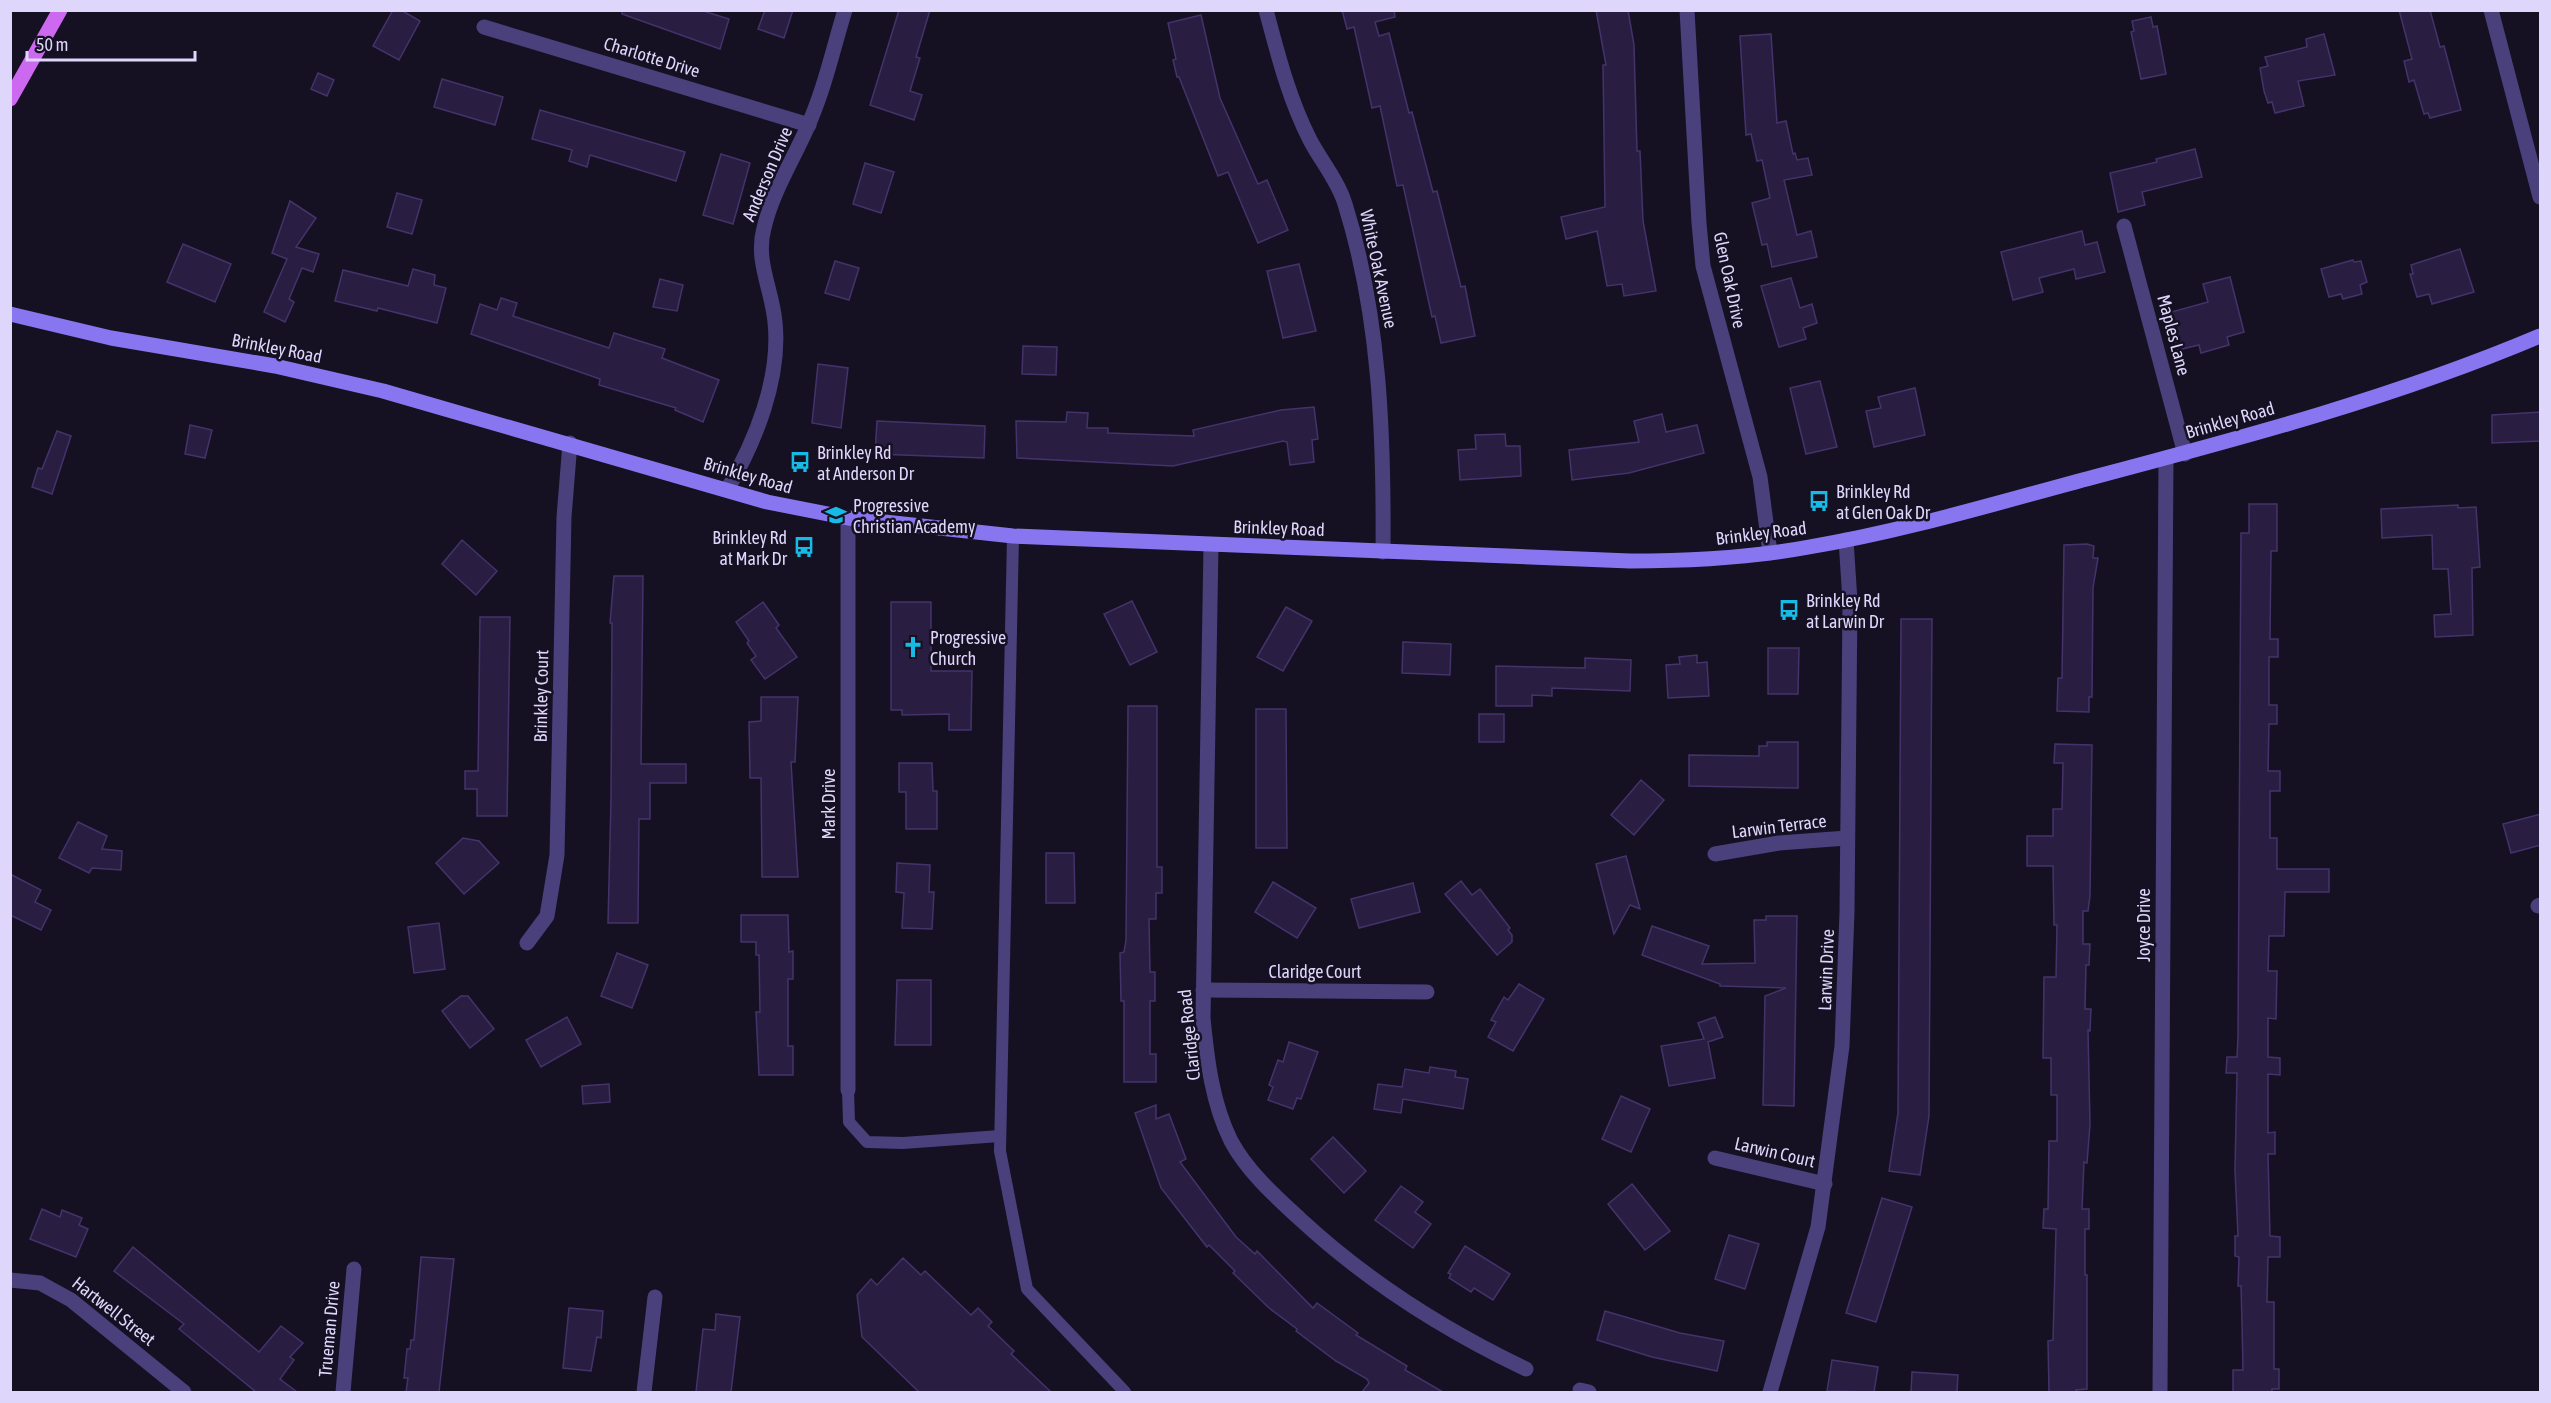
<svg xmlns="http://www.w3.org/2000/svg" width="2551" height="1403" font-family="'Asap Condensed',sans-serif">
  <style>
    .building { fill: #291e41; stroke: #44336b; stroke-width: 1.5 }
    .lines { fill: none; stroke-linecap: round; stroke-linejoin: round }
    .lane { stroke: #49407c; stroke-width: 12 }
    .street { stroke: #49407c; stroke-width: 15 }
    .secondary { stroke: #8876f1; stroke-width: 15 }
    .primary { stroke: #cd68f0; stroke-width: 15 }
    .labels { text-anchor: middle; dominant-baseline: central; stroke-width: 5; stroke-linejoin: round; paint-order: stroke }
    .street-label { font-size: 18px; fill: #ded6fb; stroke: #151022 }
    .poi-label { font-size: 18px; fill: #ded6fb; stroke: #151022; text-anchor: start }
  </style>
  <rect width="100%" height="100%" fill="#151022"/>
  <g class="building">
    <polygon points="393,10 401,10 420,21 399,60 373,46"/>
    <polygon points="622,10 700,10 729,19 720,49 622,14"/>
    <polygon points="765,10 793,10 784,38 758,29"/>
    <polygon points="899,10 930,10 916,57 920,58 910,91 922,95 914,120 870,105"/>
    <polygon points="1342,10 1394,10 1395,17 1375,22 1379,36 1389,33 1409,113 1412,112 1433,192 1437,191 1461,287 1465,286 1475,336 1441,343 1435,316 1432,317 1403,185 1397,186 1380,106 1372,108 1354,27 1347,29"/>
    <polygon points="1596,10 1628,10 1634,45 1637,151 1640,151 1643,221 1656,291 1624,296 1622,284 1607,286 1597,231 1566,239 1561,217 1605,207 1603,65 1606,65"/>
    <polygon points="2399,10 2430,10 2440,47 2444,46 2461,110 2430,118 2428,113 2424,114 2414,80 2409,82 2404,61 2412,59"/>
    <polygon points="1201,15 1220,98 1258,184 1267,180 1288,230 1258,243 1228,172 1218,176 1179,77 1177,77 1173,60 1176,59 1168,23"/>
    <polygon points="2151,17 2153,27 2157,26 2166,74 2141,79 2131,32 2134,31 2132,21"/>
    <polygon points="1771,34 1777,123 1786,121 1793,154 1795,153 1797,160 1808,158 1812,175 1784,180 1797,235 1811,231 1817,257 1772,267 1767,244 1762,245 1752,203 1770,198 1762,160 1757,161 1751,134 1746,135 1740,36"/>
    <polygon points="2324,34 2335,75 2298,81 2304,106 2275,113 2272,102 2268,103 2264,91 2260,68 2268,66 2265,57 2307,47 2306,39"/>
    <polygon points="318,73 334,80 327,96 311,89"/>
    <polygon points="442,79 503,97 495,125 434,107"/>
    <polygon points="540,110 685,152 676,181 590,155 587,167 569,161 572,150 532,139"/>
    <polygon points="2195,149 2202,177 2142,192 2145,205 2118,212 2110,173 2157,162 2156,159"/>
    <polygon points="721,154 750,163 733,224 703,215"/>
    <polygon points="865,163 894,172 881,213 853,204"/>
    <polygon points="397,193 422,200 412,234 387,227"/>
    <polygon points="290,201 316,218 296,247 319,254 313,272 302,268 289,299 294,302 285,322 264,312 287,259 272,253"/>
    <polygon points="2082,231 2085,245 2097,242 2105,272 2076,279 2074,269 2039,278 2043,292 2013,300 2001,252"/>
    <polygon points="183,244 231,264 215,302 167,282"/>
    <polygon points="2460,249 2474,292 2432,304 2429,294 2417,297 2410,274 2413,274 2411,265"/>
    <polygon points="2353,260 2354,262 2361,261 2367,282 2360,285 2362,294 2343,299 2341,294 2329,297 2321,269"/>
    <polygon points="835,261 859,268 849,300 825,293"/>
    <polygon points="1299,264 1316,331 1283,338 1267,271"/>
    <polygon points="413,269 435,275 434,285 446,288 437,323 378,308 377,311 335,301 343,270 408,286"/>
    <polygon points="2230,277 2244,332 2227,337 2229,345 2201,353 2199,345 2178,350 2168,313 2208,302 2203,284"/>
    <polygon points="1791,278 1800,308 1812,304 1817,323 1803,328 1806,339 1779,347 1761,286"/>
    <polygon points="660,279 683,285 677,311 653,307"/>
    <polygon points="501,298 517,303 513,316 609,348 614,333 665,349 662,358 719,380 703,422 675,410 676,408 599,385 600,379 471,334 480,304 497,310"/>
    <polygon points="1023,346 1057,347 1056,375 1022,374"/>
    <polygon points="818,364 848,368 841,428 812,423"/>
    <polygon points="1820,381 1837,447 1806,454 1790,388"/>
    <polygon points="1915,388 1925,435 1874,447 1866,411 1881,408 1878,397"/>
    <polygon points="1314,407 1318,439 1312,440 1314,462 1290,465 1287,442 1283,441 1173,466 1017,458 1016,421 1066,422 1067,412 1088,413 1087,428 1108,428 1108,433 1194,436 1193,430 1281,410"/>
    <polygon points="2541,412 2541,441 2492,443 2492,415"/>
    <polygon points="1662,414 1666,432 1697,425 1704,453 1629,473 1572,480 1569,450 1639,442 1634,421"/>
    <polygon points="877,421 985,426 984,458 875,454"/>
    <polygon points="190,425 212,430 205,458 185,454"/>
    <polygon points="57,431 71,436 52,494 32,487 38,468 42,469"/>
    <polygon points="1505,434 1506,446 1520,446 1521,476 1460,480 1458,450 1476,449 1475,435"/>
    <polygon points="2249,504 2277,504 2277,551 2271,551 2270,639 2278,639 2278,657 2269,657 2269,705 2277,705 2277,724 2269,724 2268,771 2280,771 2280,791 2270,791 2270,838 2277,838 2277,869 2329,869 2329,892 2285,892 2284,936 2269,936 2268,971 2277,971 2276,1019 2268,1018 2268,1057 2280,1058 2280,1075 2268,1074 2268,1133 2275,1132 2275,1154 2268,1154 2270,1236 2280,1237 2280,1257 2268,1257 2267,1302 2274,1302 2274,1369 2279,1369 2279,1389 2272,1389 2272,1392 2233,1392 2233,1370 2243,1370 2242,1324 2241,1286 2238,1286 2239,1257 2235,1256 2235,1236 2238,1236 2235,1170 2237,1073 2226,1073 2227,1057 2237,1057 2238,1036 2241,533 2249,533"/>
    <polygon points="2458,505 2458,508 2476,507 2480,567 2472,568 2473,635 2435,637 2434,615 2451,614 2448,569 2433,569 2432,535 2382,538 2381,509"/>
    <polygon points="462,540 497,571 476,595 442,564"/>
    <polygon points="2087,544 2094,546 2093,558 2098,558 2093,588 2092,697 2089,697 2089,712 2057,711 2058,678 2062,678 2064,545"/>
    <polygon points="614,576 643,576 641,764 686,764 686,783 650,783 650,819 639,819 638,923 608,923 611,799 612,623 610,623"/>
    <polygon points="1132,601 1157,652 1130,665 1104,614"/>
    <polygon points="763,602 779,625 776,628 797,657 765,679 751,660 756,656 747,643 749,641 736,622"/>
    <polygon points="891,602 931,602 931,671 972,671 971,730 949,730 949,714 902,715 902,710 891,710"/>
    <polygon points="1286,607 1312,621 1283,671 1257,657"/>
    <polygon points="480,617 510,617 507,816 477,816 477,789 465,789 465,771 478,771"/>
    <polygon points="1901,619 1932,619 1929,1116 1920,1175 1889,1171 1898,1113"/>
    <polygon points="1403,642 1451,644 1450,675 1402,673"/>
    <polygon points="1768,648 1799,648 1798,694 1768,694"/>
    <polygon points="1697,655 1697,663 1707,662 1709,696 1668,698 1666,665 1680,664 1679,657"/>
    <polygon points="1585,658 1631,660 1630,691 1552,688 1552,696 1532,695 1532,706 1496,706 1496,666 1585,668"/>
    <polygon points="761,697 798,697 795,762 791,762 798,877 762,877 761,778 750,778 749,722 761,721"/>
    <polygon points="1128,706 1157,706 1157,867 1162,867 1162,893 1156,893 1156,919 1149,919 1150,972 1155,972 1155,1001 1150,1001 1150,1054 1156,1054 1156,1082 1124,1082 1124,1001 1121,1001 1120,953 1124,952 1126,940"/>
    <polygon points="1256,709 1286,709 1287,848 1256,848"/>
    <rect x="1479" y="714" width="25" height="28"/>
    <polygon points="1767,742 1798,742 1798,788 1689,786 1689,755 1759,756 1759,746 1767,746"/>
    <polygon points="2055,744 2092,745 2090,896 2088,911 2083,911 2083,944 2090,944 2089,965 2086,965 2085,1009 2091,1009 2090,1031 2088,1030 2090,1124 2087,1163 2084,1162 2082,1209 2089,1209 2089,1229 2085,1229 2085,1275 2087,1275 2087,1389 2076,1390 2076,1392 2049,1392 2048,1341 2053,1340 2056,1229 2043,1228 2044,1209 2048,1209 2049,1141 2057,1141 2057,1095 2051,1095 2051,1058 2043,1058 2044,977 2056,977 2057,925 2054,925 2053,866 2027,866 2027,836 2053,836 2053,809 2062,809 2063,763 2054,763"/>
    <polygon points="899,763 932,763 933,791 937,791 937,829 906,829 906,792 899,792"/>
    <polygon points="1641,780 1664,800 1634,835 1611,815"/>
    <polygon points="2541,814 2541,845 2511,853 2503,824"/>
    <polygon points="78,822 107,836 102,849 122,851 121,870 92,868 89,873 59,858"/>
    <polygon points="463,838 479,841 499,863 464,894 436,863"/>
    <polygon points="1046,853 1074,853 1075,903 1046,903"/>
    <polygon points="1626,856 1640,909 1630,905 1614,934 1596,864"/>
    <polygon points="897,863 930,865 929,892 934,892 932,929 902,928 904,893 896,892"/>
    <polygon points="10,874 41,890 35,902 51,910 41,930 10,915"/>
    <polygon points="1461,881 1472,895 1480,889 1510,928 1508,930 1512,935 1512,942 1497,955 1445,894"/>
    <polygon points="1273,882 1316,908 1297,938 1255,912"/>
    <polygon points="1413,883 1420,912 1359,928 1351,899"/>
    <polygon points="741,915 788,915 789,952 793,951 793,979 788,979 788,1046 793,1046 793,1075 759,1075 756,1012 760,1012 759,955 756,955 756,942 741,942"/>
    <polygon points="1766,916 1797,916 1794,1106 1763,1105 1765,996 1786,988 1720,986 1720,984 1642,955 1652,926 1709,946 1702,964 1755,963 1754,920 1766,920"/>
    <polygon points="439,923 445,969 414,973 408,927"/>
    <polygon points="617,953 648,965 632,1008 601,996"/>
    <polygon points="897,980 931,980 931,1045 895,1045"/>
    <polygon points="1519,984 1544,999 1513,1051 1488,1037 1496,1022 1491,1020 1504,997 1508,1000"/>
    <polygon points="461,996 468,996 494,1029 470,1048 442,1011"/>
    <polygon points="567,1017 581,1044 541,1067 526,1040"/>
    <polygon points="1715,1017 1723,1037 1708,1042 1715,1078 1669,1086 1661,1046 1704,1039 1698,1023"/>
    <polygon points="1289,1042 1318,1052 1301,1099 1297,1098 1293,1109 1268,1100 1273,1087 1269,1085 1278,1060 1283,1062"/>
    <polygon points="1430,1067 1456,1071 1455,1077 1468,1079 1463,1109 1403,1099 1401,1113 1374,1109 1378,1084 1402,1087 1405,1069 1429,1073"/>
    <polygon points="609,1084 610,1102 583,1104 582,1086"/>
    <polygon points="1621,1096 1650,1109 1631,1152 1602,1139"/>
    <polygon points="1156,1105 1156,1119 1169,1114 1186,1159 1180,1162 1236,1237 1255,1254 1257,1251 1313,1308 1317,1303 1358,1333 1356,1335 1407,1366 1405,1370 1443,1392 1362,1392 1369,1383 1367,1379 1336,1361 1296,1331 1297,1329 1269,1308 1233,1273 1235,1271 1209,1245 1207,1247 1161,1188 1135,1113"/>
    <polygon points="1333,1137 1366,1171 1344,1193 1311,1159"/>
    <polygon points="1632,1184 1670,1231 1645,1250 1608,1204"/>
    <polygon points="1401,1186 1423,1202 1415,1212 1431,1224 1413,1248 1375,1220"/>
    <polygon points="1882,1198 1912,1207 1876,1322 1846,1313"/>
    <polygon points="42,1209 60,1217 62,1210 82,1218 79,1225 88,1229 76,1257 30,1239"/>
    <polygon points="1729,1235 1759,1244 1745,1289 1715,1279"/>
    <polygon points="1465,1246 1510,1274 1493,1300 1474,1288 1471,1292 1449,1278 1451,1274 1448,1273"/>
    <polygon points="133,1247 259,1352 281,1326 303,1343 290,1357 294,1360 280,1379 297,1392 256,1392 179,1329 184,1324 114,1271"/>
    <polygon points="421,1257 454,1259 439,1392 406,1392 408,1378 404,1378 407,1349 410,1349 411,1340 414,1340"/>
    <polygon points="903,1258 921,1275 925,1271 971,1315 978,1308 992,1322 988,1326 1014,1351 1011,1354 1051,1392 919,1392 862,1337 857,1295 871,1279 877,1285"/>
    <polygon points="569,1308 603,1311 601,1338 597,1337 591,1371 563,1368"/>
    <polygon points="1605,1311 1680,1333 1724,1341 1717,1371 1652,1357 1597,1340"/>
    <polygon points="716,1314 740,1317 731,1392 696,1392 703,1329 715,1330"/>
    <polygon points="1832,1360 1878,1367 1874,1392 1827,1391"/>
    <polygon points="1912,1372 1958,1375 1957,1392 1911,1392"/>
  </g>
  <g class="lines">
    <g class="lane">
      <polyline points="1013,536 1000,1151 1027,1289 1125,1392"/>
      <polyline points="848,1090 849,1122 867,1142 903,1143 1000,1136"/>
    </g>
    <g class="street">
      <path d="M1266,10C1278,55 1289,99 1310,140C1321,161 1338,181 1345,204C1380,316 1384,435 1383,552"/>
      <polyline points="1687,10 1699,223 1703,266 1760,477 1770,553"/>
      <polyline points="2491,10 2540,197"/>
      <polyline points="484,27 809,125"/>
      <polyline points="2124,226 2185,454"/>
      <path d="M727,490C755,442 781,379 775,322C772,289 755,261 764,228C772,193 793,160 807,128C824,91 833,49 845,10"/>
      <polyline points="848,518 848,1090"/>
      <path d="M1211,545L1203,1018C1207,1059 1212,1103 1231,1141C1247,1171 1275,1196 1300,1219C1368,1282 1442,1329 1526,1369"/>
      <polyline points="1715,854 1779,843 1847,838"/>
      <polyline points="2538,906 2540,905"/>
      <polyline points="527,943 547,916 557,855 564,517 570,443"/>
      <polyline points="1203,990 1427,992"/>
      <polyline points="1715,1158 1825,1184"/>
      <polyline points="10,1280 40,1283 71,1300 184,1392"/>
      <polyline points="1580,1390 1589,1392"/>
      <polyline points="343,1392 354,1269"/>
      <polyline points="644,1392 655,1297"/>
      <polyline points="1770,1392 1818,1227 1842,1046 1847,912 1850,601 1846,540"/>
      <polyline points="2160,1392 2166,458"/>
    </g>
    <path class="secondary" d="M10,314L111,338L275,366L383,391L767,502L848,518L1013,536L1630,561C1690,561 1750,558 1809,547C1905,531 2000,502 2094,477C2245,437 2396,397 2540,336"/>
    <polyline class="primary" points="10,99 60,10"/>
  </g>
  <defs>
    <symbol id="bus-bare" viewBox="-9 -9 18 18"><path d="M-5-6H5V4H4V6H2V4H-2V6H-4V4H-5ZM-3.5-4V0h7V-4ZM-3.5 1.2v1.5H-2V1.2ZM2 1.2v1.5H3.5V1.2Z" fill="#17b9e5" stroke="#151022" stroke-width="2.5" paint-order="stroke"/></symbol>
    <symbol id="school-bare" viewBox="-9 -9 18 18"><path d="M0-5L7-2L0 1L-7-2ZM-4 1L0 2.5L4 1V4Q0 6-4 4Z" fill="#17b9e5" stroke="#151022" stroke-width="2.5" paint-order="stroke"/></symbol>
    <symbol id="church-bare" viewBox="-9 -9 18 18"><path d="M-1.2-6h2.4v3.5h3.3v2.4h-3.3V6h-2.4V-.1h-3.3v-2.4h3.3Z" fill="#17b9e5" stroke="#151022" stroke-width="2.5" paint-order="stroke"/></symbol>
  </defs>
  <g fill-rule="evenodd">
    <use href="#bus-bare" x="785" y="447" width="30" height="30"/>
    <use href="#bus-bare" x="1804" y="486" width="30" height="30"/>
    <use href="#school-bare" x="821" y="500" width="30" height="30"/>
    <use href="#bus-bare" x="789" y="532" width="30" height="30"/>
    <use href="#bus-bare" x="1774" y="595" width="30" height="30"/>
    <use href="#church-bare" x="898" y="632" width="30" height="30"/>
  </g>
  <g class="labels">
    <g class="street-label">
      <text transform="translate(652 57) rotate(17)">Charlotte Drive</text>
      <text transform="translate(767 174) rotate(-67)">Anderson Drive</text>
      <text transform="translate(1379 269) rotate(78)">White Oak Avenue</text>
      <text transform="translate(1730 280) rotate(78)">Glen Oak Drive</text>
      <text transform="translate(2174 335) rotate(75)">Maples Lane</text>
      <text transform="translate(277 348) rotate(11)">Brinkley Road</text>
      <text transform="translate(2230 420) rotate(-16)">Brinkley Road</text>
      <text transform="translate(748 475) rotate(16)">Brinkley Road</text>
      <text transform="translate(1279 528) rotate(2)">Brinkley Road</text>
      <text transform="translate(1761 533) rotate(-7)">Brinkley Road</text>
      <text transform="translate(541 696) rotate(-89)">Brinkley Court</text>
      <text transform="translate(828 804) rotate(-90)">Mark Drive</text>
      <text transform="translate(1779 826) rotate(-7)">Larwin Terrace</text>
      <text transform="translate(2143 925) rotate(-90)">Joyce Drive</text>
      <text transform="translate(1826 970) rotate(-88)">Larwin Drive</text>
      <text x="1315" y="971">Claridge Court</text>
      <text transform="translate(1189 1035) rotate(-96)">Claridge Road</text>
      <text transform="translate(1775 1152) rotate(13)">Larwin Court</text>
      <text transform="translate(114 1311) rotate(38)">Hartwell Street</text>
      <text transform="translate(329 1329) rotate(-85)">Trueman Drive</text>
    </g>
    <g class="poi-label">
      <text x="817" y="452">Brinkley Rd<tspan x="817" dy="21">at Anderson Dr</tspan></text>
      <text x="1836" y="491">Brinkley Rd<tspan x="1836" dy="21">at Glen Oak Dr</tspan></text>
      <text x="853" y="505">Progressive<tspan x="853" dy="21">Christian Academy</tspan></text>
      <text x="787" y="537" text-anchor="end">Brinkley Rd<tspan x="787" dy="21">at Mark Dr</tspan></text>
      <text x="1806" y="600">Brinkley Rd<tspan x="1806" dy="21">at Larwin Dr</tspan></text>
      <text x="930" y="637">Progressive<tspan x="930" dy="21">Church</tspan></text>
    </g>
  </g>
  <rect width="2551" height="1403" fill="none" stroke="#ded6fb" stroke-width="24"/>
  <path d="M27 51v9h168v-9" fill="none" stroke="#ded6fb" stroke-width="3"/>
  <text x="36" y="51" font-size="18" fill="#ded6fb" stroke="#151022" stroke-width="4.5" paint-order="stroke">50 m</text>
</svg>
